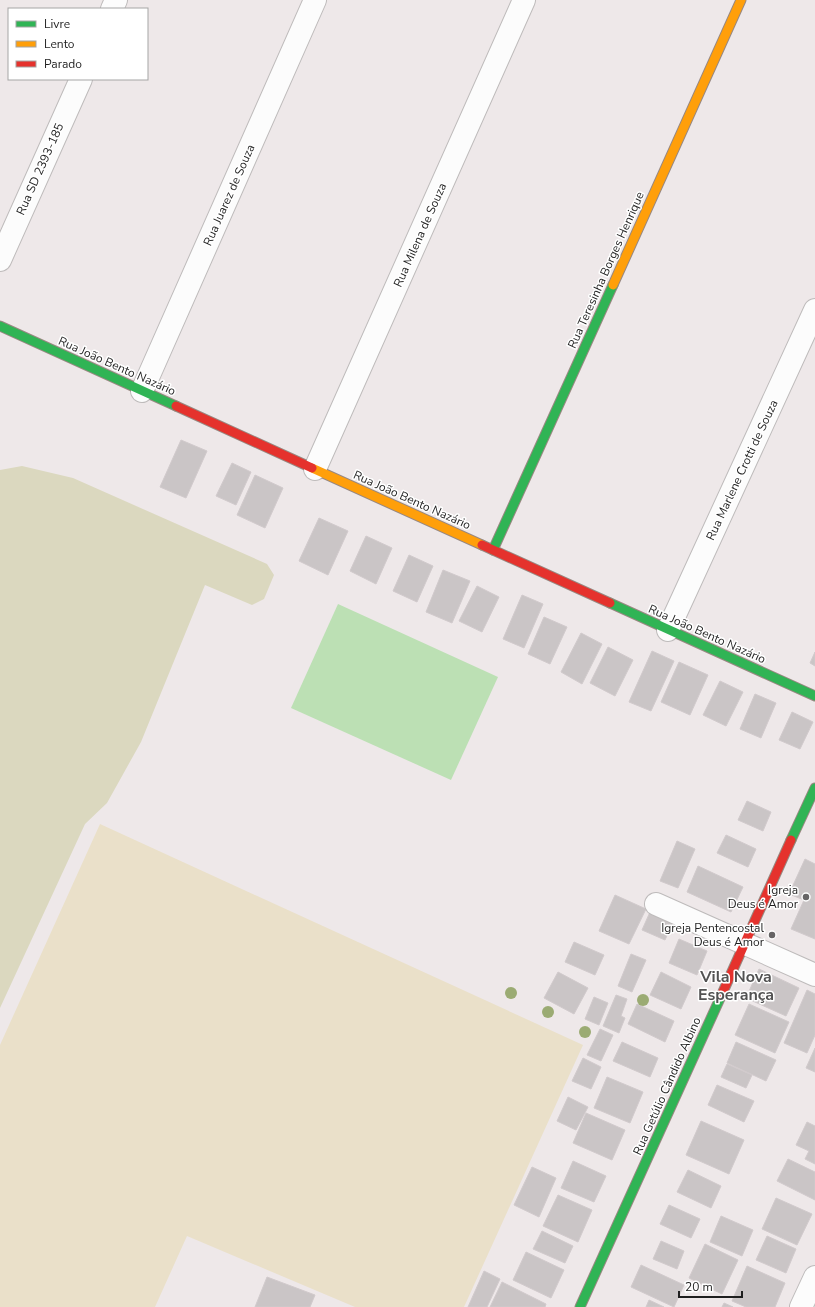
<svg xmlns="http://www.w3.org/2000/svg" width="815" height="1307" font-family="'Nunito Sans',sans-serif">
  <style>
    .grass { fill: #eae0c9 }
    .forest { fill: #dbd8bf }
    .pitch { fill: #bce0b4 }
    .building { fill: #cac5c6; stroke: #d1cacc }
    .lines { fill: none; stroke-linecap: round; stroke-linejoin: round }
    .street-casing { stroke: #bebbbb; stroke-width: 24 }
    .fast-casing { stroke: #988881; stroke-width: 11 }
    .slow-casing { stroke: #988881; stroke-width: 11 }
    .jam-casing { stroke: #988881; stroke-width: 11 }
    .street { stroke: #fcfcfc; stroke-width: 22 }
    .fast { stroke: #30b455; stroke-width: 9 }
    .slow { stroke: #ff9f0a; stroke-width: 9 }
    .jam { stroke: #e5322d; stroke-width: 9 }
    .tree { fill: #9bab73 }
    .poi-dot { fill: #676566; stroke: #fff; stroke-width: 1.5 }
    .labels { text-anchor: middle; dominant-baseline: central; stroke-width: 3; stroke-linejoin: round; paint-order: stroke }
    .street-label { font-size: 12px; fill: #1f1f1f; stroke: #fff }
    .poi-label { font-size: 12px; fill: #1f1f1f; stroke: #fff; text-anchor: end }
    .district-label { font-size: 16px; font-weight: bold; fill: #525252; stroke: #fff }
  </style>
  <rect width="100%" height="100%" fill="#eee8e9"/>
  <polygon class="grass" points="100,824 583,1045 464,1307 355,1307 187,1236 155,1307 0,1307 0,1045"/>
  <polygon class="forest" points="22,466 73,478 267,564 274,575 264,599 252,605 205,585 141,742 107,803 85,824 0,1008 0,470"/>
  <polygon class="pitch" points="338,604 498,677 451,780 291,708"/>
  <g class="building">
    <polygon points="181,440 207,451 186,498 160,487"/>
    <polygon points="232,463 251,472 236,505 216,496"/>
    <polygon points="255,475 283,488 265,528 237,515"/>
    <polygon points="319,518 348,531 328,575 299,561"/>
    <polygon points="366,536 392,548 376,584 350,571"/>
    <polygon points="409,555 433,566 417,602 393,591"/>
    <polygon points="443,570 470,581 452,623 426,612"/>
    <polygon points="477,586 499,597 482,632 459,621"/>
    <polygon points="522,595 543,604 524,648 503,639"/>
    <polygon points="544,617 567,627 550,664 528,654"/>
    <polygon points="581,633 602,644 582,684 561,672"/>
    <polygon points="608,647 633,660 615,696 590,683"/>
    <polygon points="652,651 674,661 651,711 629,702"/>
    <polygon points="815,652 815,666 810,663"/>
    <polygon points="679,662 708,675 690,715 661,702"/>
    <polygon points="720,681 743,692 726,726 703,715"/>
    <polygon points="755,694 776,703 761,738 740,729"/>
    <polygon points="792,712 813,722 800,749 779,740"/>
    <polygon points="747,801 771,812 763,831 738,820"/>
    <polygon points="726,835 756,849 748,867 717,853"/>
    <polygon points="677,841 695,849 678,888 660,881"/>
    <polygon points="805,859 815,864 815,939 791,929 804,900 789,894"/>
    <polygon points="698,866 743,887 731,912 687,892"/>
    <polygon points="615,895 646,909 629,944 599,931"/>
    <polygon points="650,912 673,922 665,940 642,930"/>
    <polygon points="679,939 707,951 697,975 669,963"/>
    <polygon points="574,942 604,955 595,975 565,962"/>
    <polygon points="631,954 646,960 632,992 618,986"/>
    <polygon points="759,969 799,988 786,1016 746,998"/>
    <polygon points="558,972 588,988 574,1014 544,998"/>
    <polygon points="661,972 691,987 681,1009 650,995"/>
    <polygon points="807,990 815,994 815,1035 807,1053 784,1043"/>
    <polygon points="616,995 627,999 621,1016 625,1018 619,1033 603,1026"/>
    <polygon points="594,997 608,1003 599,1025 585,1019"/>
    <polygon points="637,1004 674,1021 665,1042 628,1024"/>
    <polygon points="749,1004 789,1022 775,1053 735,1035"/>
    <polygon points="600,1029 613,1035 601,1061 587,1055"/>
    <polygon points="622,1042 658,1058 650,1077 613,1061"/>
    <polygon points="736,1042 776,1060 766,1081 727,1063"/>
    <polygon points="815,1048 815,1072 806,1068"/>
    <polygon points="583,1058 601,1067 591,1089 572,1081"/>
    <polygon points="727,1064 752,1075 746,1088 721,1077"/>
    <polygon points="607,1077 643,1092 630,1123 594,1108"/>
    <polygon points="717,1085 754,1101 744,1122 708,1105"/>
    <polygon points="568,1097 588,1107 576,1130 557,1121"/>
    <polygon points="586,1113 625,1130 612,1160 573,1143"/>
    <polygon points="701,1121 744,1140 729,1174 686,1155"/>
    <polygon points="807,1122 815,1126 815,1164 805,1159 809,1151 796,1145"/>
    <polygon points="788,1159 815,1172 815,1200 777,1181"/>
    <polygon points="573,1161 606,1176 594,1202 561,1188"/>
    <polygon points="532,1167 556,1178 539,1217 514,1205"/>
    <polygon points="688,1170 721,1186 711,1208 677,1192"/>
    <polygon points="558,1195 592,1210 578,1242 543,1226"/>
    <polygon points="776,1198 812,1214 797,1245 762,1229"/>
    <polygon points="669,1205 700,1219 691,1238 660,1224"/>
    <polygon points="721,1216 753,1230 742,1256 710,1242"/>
    <polygon points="542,1231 573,1246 565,1263 533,1249"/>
    <polygon points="767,1236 796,1249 786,1273 756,1260"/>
    <polygon points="661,1241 684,1251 677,1269 653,1259"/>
    <polygon points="705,1244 738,1260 722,1294 689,1278"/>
    <polygon points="526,1252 564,1270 551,1298 513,1280"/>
    <polygon points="641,1265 684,1285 674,1307 631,1287"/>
    <polygon points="747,1266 785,1283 775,1307 746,1307 732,1301"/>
    <polygon points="484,1271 500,1279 487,1307 468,1307"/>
    <polygon points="267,1277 315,1295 310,1307 255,1307"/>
    <polygon points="502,1282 546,1304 545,1307 490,1307"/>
    <polygon points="649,1300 664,1307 646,1307"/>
    <polygon points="724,1303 733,1307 722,1307"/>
  </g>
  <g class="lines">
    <defs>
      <g id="street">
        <polyline points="112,9 116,0"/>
        <polyline points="0,260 81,79"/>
        <polyline points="142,391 315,0"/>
        <polyline points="315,469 524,0"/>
        <polyline points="668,630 815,310"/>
        <polyline points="656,904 815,975"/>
        <polyline points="801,1307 815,1277"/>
      </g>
      <g id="fast">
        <polyline points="0,326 176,406"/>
        <polyline points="493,550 613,285"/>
        <polyline points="610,603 815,696"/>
        <polyline points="791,840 815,788"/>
        <polyline points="580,1307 722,994"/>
      </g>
      <g id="slow">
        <polyline points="613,285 741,0"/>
        <polyline points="312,468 482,545"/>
      </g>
      <g id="jam">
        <polyline points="176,406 312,468"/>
        <polyline points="482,545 610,603"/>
        <polyline points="722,994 791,840"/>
      </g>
    </defs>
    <use href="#street" class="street-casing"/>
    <use href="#fast" class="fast-casing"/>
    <use href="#slow" class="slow-casing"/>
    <use href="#jam" class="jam-casing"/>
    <use href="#street" class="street"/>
    <use href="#fast" class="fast"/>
    <use href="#slow" class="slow"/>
    <use href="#jam" class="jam"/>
  </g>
  <g class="tree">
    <circle cx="511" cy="993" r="6"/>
    <circle cx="643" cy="1000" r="6"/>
    <circle cx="548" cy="1012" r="6"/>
    <circle cx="585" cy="1032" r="6"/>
  </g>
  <g class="poi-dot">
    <circle cx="806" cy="897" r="4"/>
    <circle cx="772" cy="935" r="4"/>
  </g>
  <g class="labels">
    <g class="street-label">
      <text transform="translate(40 169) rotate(-66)">Rua SD 2393-185</text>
      <text transform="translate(229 195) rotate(-66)">Rua Juarez de Souza</text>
      <text transform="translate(420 235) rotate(-66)">Rua Milena de Souza</text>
      <text transform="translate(606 270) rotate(-66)">Rua Teresinha Borges Henrique</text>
      <text transform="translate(117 366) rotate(24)">Rua João Bento Nazário</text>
      <text transform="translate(742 470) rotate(-65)">Rua Marlene Crotti de Souza</text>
      <text transform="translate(412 500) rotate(24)">Rua João Bento Nazário</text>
      <text transform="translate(707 634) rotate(24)">Rua João Bento Nazário</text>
      <text transform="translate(667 1086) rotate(-66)">Rua Getúlio Cândido Albino</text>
    </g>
    <g class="poi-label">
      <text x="798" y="890">Igreja<tspan x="798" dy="14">Deus é Amor</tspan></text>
      <text x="764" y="928">Igreja Pentencostal<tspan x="764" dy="14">Deus é Amor</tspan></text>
    </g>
    <g class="district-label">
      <text x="736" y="977">Vila Nova<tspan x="736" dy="18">Esperança</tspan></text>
    </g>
  </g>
  <rect x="8" y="8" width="140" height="72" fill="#ffffff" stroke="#a5a5a5"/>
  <rect x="16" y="21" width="20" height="6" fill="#30b455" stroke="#a5a5a5"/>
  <text x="44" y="28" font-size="12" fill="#1f1f1f">Livre</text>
  <rect x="16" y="41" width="20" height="6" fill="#ff9f0a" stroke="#a5a5a5"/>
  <text x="44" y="48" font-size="12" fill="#1f1f1f">Lento</text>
  <rect x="16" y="61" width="20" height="6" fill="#e5322d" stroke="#a5a5a5"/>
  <text x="44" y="68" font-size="12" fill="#1f1f1f">Parado</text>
  <path d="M679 1291v6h63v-6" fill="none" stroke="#1f1f1f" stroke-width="2"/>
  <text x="685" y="1291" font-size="12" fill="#1f1f1f" stroke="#ffffff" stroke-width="3" paint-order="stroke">20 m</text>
</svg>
